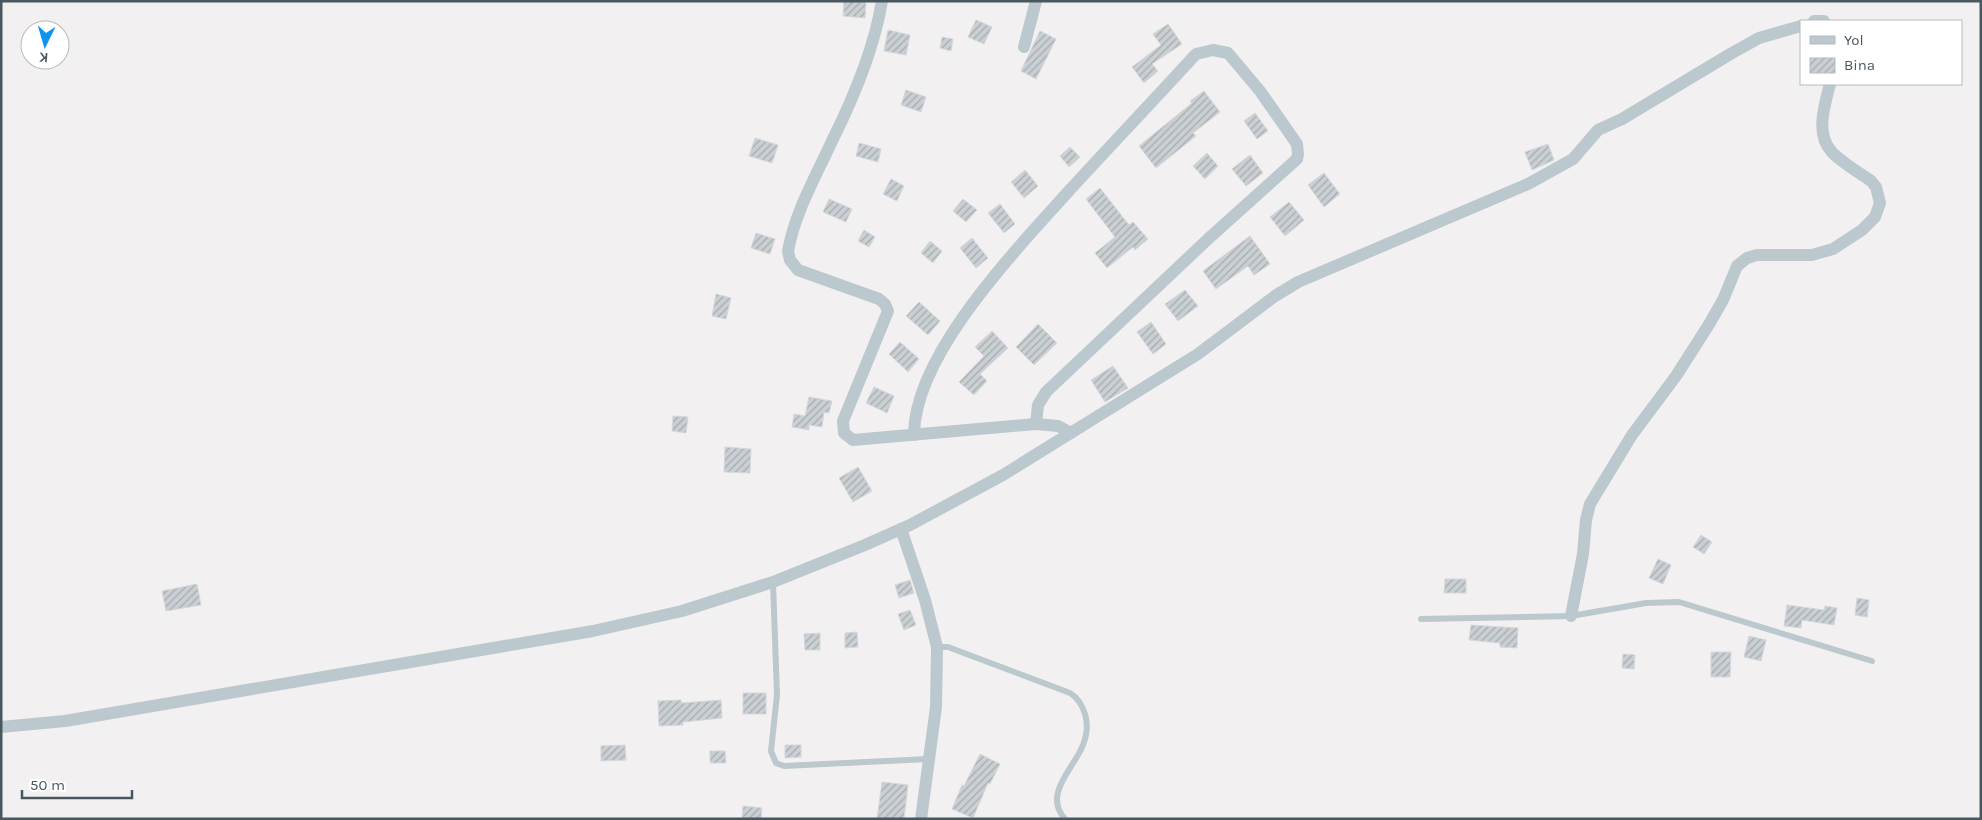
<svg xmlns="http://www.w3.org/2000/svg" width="1982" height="820" font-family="Karla,sans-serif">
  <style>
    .building { fill: url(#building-hatch); stroke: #d4d8dc }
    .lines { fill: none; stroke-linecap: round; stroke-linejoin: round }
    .lane { stroke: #bbc8ce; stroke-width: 6 }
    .street { stroke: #bbc8ce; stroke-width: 12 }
  </style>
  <defs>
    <pattern id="building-hatch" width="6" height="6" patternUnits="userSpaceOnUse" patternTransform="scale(1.25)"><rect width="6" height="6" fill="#cacfd3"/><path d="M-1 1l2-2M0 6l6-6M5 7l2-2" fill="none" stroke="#a6abae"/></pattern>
  </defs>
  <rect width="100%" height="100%" fill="#f3f0f1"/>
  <g class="building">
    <polygon points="844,1 866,1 865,18 843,16"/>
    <polygon points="976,20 992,27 984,44 968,37"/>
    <polygon points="1168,24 1182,44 1152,64 1158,71 1144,83 1132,67 1161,45 1153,34"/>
    <polygon points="888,30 910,35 906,55 884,51"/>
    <polygon points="1040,31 1056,39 1036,79 1021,71"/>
    <polygon points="942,37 953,39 951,51 940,48"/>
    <polygon points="906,90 926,97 921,112 901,105"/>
    <polygon points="1204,91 1220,112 1193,133 1196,136 1156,168 1139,146 1192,103 1190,101"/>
    <polygon points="1255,113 1268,131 1257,139 1244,121"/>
    <polygon points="755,138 778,145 772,163 749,156"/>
    <polygon points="859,143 881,149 878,162 856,156"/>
    <polygon points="1548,144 1554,160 1532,170 1525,152"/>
    <polygon points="1070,147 1080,157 1069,167 1060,156"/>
    <polygon points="1207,153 1218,166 1205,179 1193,166"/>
    <polygon points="1250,155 1263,173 1246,186 1232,169"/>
    <polygon points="1025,170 1038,186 1024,198 1011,182"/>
    <polygon points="1324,173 1340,194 1324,207 1308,185"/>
    <polygon points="891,179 904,186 897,201 883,194"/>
    <polygon points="1100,188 1129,225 1133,222 1148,239 1135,250 1133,247 1107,268 1095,253 1115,237 1086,199"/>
    <polygon points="829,199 852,209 846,222 823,212"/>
    <polygon points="963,199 977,210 966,222 953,211"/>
    <polygon points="1289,202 1304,220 1285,236 1270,217"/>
    <polygon points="1000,204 1015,224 1004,233 988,213"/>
    <polygon points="864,230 875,237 869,247 858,241"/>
    <polygon points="756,233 775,239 770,254 751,248"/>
    <polygon points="1250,236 1270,264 1254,275 1248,266 1216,289 1203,271"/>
    <polygon points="972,238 988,258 976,268 960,248"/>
    <polygon points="930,241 942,251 933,263 921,253"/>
    <polygon points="1185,290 1198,306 1178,321 1165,304"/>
    <polygon points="716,294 731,298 726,319 712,316"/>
    <polygon points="919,302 940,321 928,335 906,316"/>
    <polygon points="1151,322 1166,344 1153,354 1137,332"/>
    <polygon points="1038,324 1057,343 1034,365 1016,347"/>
    <polygon points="992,331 1008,348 980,374 987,381 974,395 959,382 984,356 975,347"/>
    <polygon points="900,342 919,359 908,372 889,354"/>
    <polygon points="1113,366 1128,388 1105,402 1091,380"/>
    <polygon points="874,387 894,396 887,413 866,403"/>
    <polygon points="809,397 832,401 829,413 824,412 822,427 809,425 809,430 792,427 794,414 805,416"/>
    <polygon points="673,416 688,417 686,433 672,431"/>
    <polygon points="725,447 751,449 750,473 724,472"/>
    <polygon points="858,467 872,491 853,502 839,478"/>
    <polygon points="1701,535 1712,542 1704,554 1693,547"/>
    <polygon points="1658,559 1671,565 1663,584 1649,578"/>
    <polygon points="1445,579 1466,579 1466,593 1444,593"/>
    <polygon points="910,580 914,593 899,598 895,585"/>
    <polygon points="197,584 201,605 166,611 162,591"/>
    <polygon points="1857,598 1869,600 1867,617 1855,615"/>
    <polygon points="1787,605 1824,610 1825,606 1837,608 1834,625 1802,620 1801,628 1784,626"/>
    <polygon points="910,610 916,625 904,630 898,614"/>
    <polygon points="1471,625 1518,628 1517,648 1500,647 1500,643 1469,640"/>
    <polygon points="857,632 858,647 845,648 845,633"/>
    <polygon points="820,633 820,650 805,650 804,634"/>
    <polygon points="1749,636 1766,640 1761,661 1744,657"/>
    <polygon points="1711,652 1731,652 1730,677 1711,677"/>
    <polygon points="1623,654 1635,655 1634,669 1622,668"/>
    <rect x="743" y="693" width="23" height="21"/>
    <polygon points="681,700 682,703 721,700 722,718 683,722 683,725 659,726 658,701"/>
    <polygon points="625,745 626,760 601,761 601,746"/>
    <polygon points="785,745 801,745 801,757 785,758"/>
    <polygon points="710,751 725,751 726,763 710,763"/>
    <polygon points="980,754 1000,764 990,784 988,783 973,818 952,809 962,785 964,786"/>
    <polygon points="882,782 908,785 904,819 877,819"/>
    <polygon points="743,806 762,808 761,819 742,819"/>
  </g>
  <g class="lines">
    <g class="lane">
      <polyline points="773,582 777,695 771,751 776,763 784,766 928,759"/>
      <polyline points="1421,619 1571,616 1646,603 1679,602 1872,661"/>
      <path d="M937,647H948L1070,693C1078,698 1082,704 1085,714C1088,724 1087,735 1083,745C1075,767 1042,794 1065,819"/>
    </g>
    <g class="street">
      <path d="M882,1C874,50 854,97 832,141C816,176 795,212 788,251L790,260L798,270L879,299L885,304L888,311L843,421L844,433L853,440L1036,424L1058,426L1071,433"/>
      <polyline points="1814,21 1824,21"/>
      <polyline points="1024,47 1036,1"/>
      <path d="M914,435C914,355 1016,250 1067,193C1110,146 1153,101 1196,54L1213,50L1228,53L1260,91L1297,144L1298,154L1297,159L1208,239L1046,392L1038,405L1036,424"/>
      <polyline points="901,529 925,600 937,647 936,707 921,819"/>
      <path d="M1571,616L1583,554L1586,520L1590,504L1632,435L1676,376L1708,326L1723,300L1737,266L1747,258L1757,255H1812L1833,249L1862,230L1875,217L1880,203L1876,187L1871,181C1861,174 1838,160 1831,151C1815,133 1825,104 1830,84"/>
      <polyline points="1,727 65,721 593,631 682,611 773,582 865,545 910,525 1003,475 1198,354 1275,296 1298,282 1528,184 1573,159 1598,130 1622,119 1732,53 1759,38 1801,26"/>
    </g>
  </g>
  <rect width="1982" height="820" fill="none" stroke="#47585f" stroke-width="5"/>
  <rect x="1800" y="20" width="162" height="65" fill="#ffffff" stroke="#b5bcbf"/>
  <rect x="1810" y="36" width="25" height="8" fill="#bbc8ce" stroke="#b5bcbf"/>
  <text x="1844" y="45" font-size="15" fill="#47585f">Yol</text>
  <rect x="1810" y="58" width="25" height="15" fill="url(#building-hatch)" stroke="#b5bcbf"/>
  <text x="1844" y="70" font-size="15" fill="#47585f">Bina</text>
  <g transform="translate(45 45) rotate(185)"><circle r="24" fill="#ffffff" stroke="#b5bcbf"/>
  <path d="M0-4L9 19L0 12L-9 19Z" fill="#0e93f0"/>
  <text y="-8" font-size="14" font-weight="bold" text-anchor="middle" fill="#47585f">K</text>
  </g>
  <path d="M22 790v8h110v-8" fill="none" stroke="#47585f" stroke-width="2.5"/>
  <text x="30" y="790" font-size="15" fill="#47585f" stroke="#ffffff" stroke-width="4" paint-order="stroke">50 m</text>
</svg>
